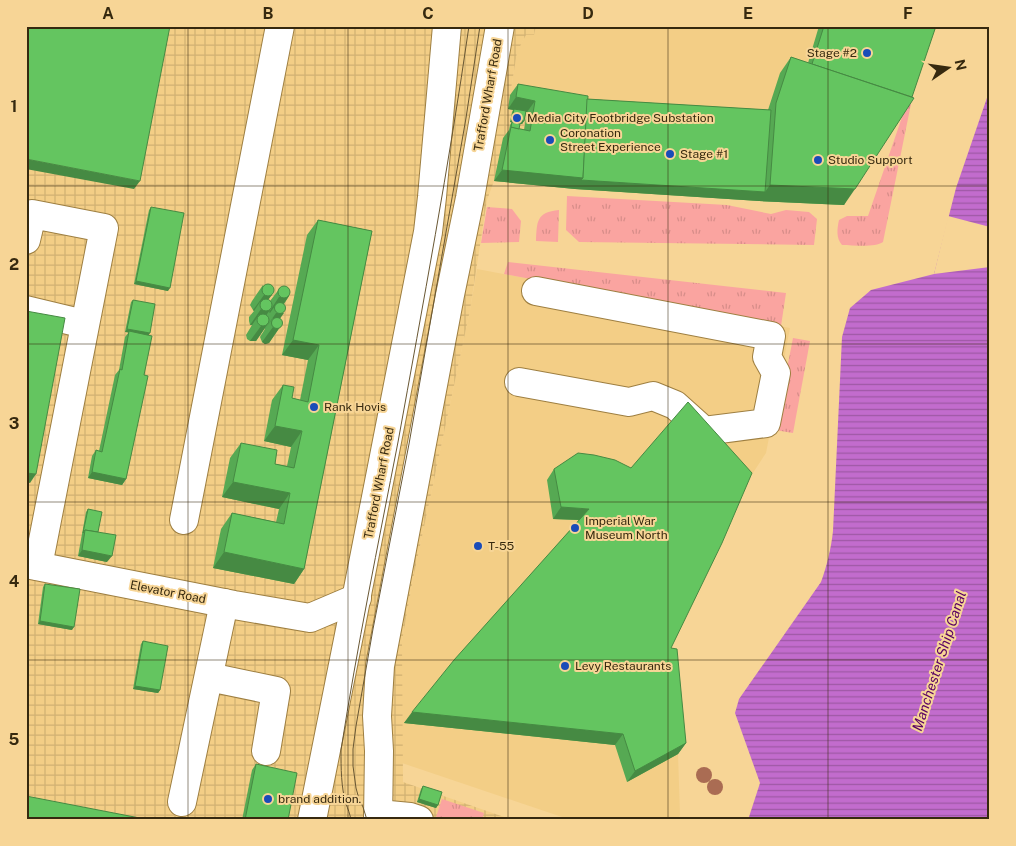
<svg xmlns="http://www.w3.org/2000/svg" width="1016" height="846" font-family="'Public Sans',sans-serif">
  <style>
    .built { fill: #f3ce86 }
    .industrial { fill: url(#industrial-grid) }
    .grass { fill: url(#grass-tufts) }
    .water { fill: url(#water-rules) }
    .pier { fill: #f7d596 }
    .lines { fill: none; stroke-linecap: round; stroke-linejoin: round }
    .minor-casing { stroke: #9e7f41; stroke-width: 30 }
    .minor { stroke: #fff; stroke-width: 28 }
    .tram { stroke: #695733; stroke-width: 1 }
    .tree { fill: #aa6c53 }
    .wall { fill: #56a953; fill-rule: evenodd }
    .shaded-wall { fill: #468a43 }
    .building { fill: #64c560; stroke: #468a43 }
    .grid { fill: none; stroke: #36290f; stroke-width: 1; stroke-opacity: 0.55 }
    .poi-dot { fill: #1a4cb8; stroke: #f7d596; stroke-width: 2 }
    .labels { text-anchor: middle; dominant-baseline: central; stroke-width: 4; stroke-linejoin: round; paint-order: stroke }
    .poi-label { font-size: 12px; fill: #36290f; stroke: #f7d596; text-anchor: start }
    .street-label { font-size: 12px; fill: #36290f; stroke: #f7d596 }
    .water-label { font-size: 14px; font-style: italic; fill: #580163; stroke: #f7d596 }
    .neatline { fill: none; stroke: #36290f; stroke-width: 2 }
    .grid-label { font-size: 16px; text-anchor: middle; font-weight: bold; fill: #36290f }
  </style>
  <defs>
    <pattern id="industrial-grid" width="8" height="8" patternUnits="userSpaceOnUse" patternTransform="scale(1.25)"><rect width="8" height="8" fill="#f3ce86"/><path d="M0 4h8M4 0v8" fill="none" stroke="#d1b172"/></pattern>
    <pattern id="grass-tufts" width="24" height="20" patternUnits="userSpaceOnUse" patternTransform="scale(1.25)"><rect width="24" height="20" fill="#faa4a0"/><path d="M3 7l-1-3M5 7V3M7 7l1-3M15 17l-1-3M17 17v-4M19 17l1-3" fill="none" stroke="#d78d89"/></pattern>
    <pattern id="water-rules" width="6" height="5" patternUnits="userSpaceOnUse" patternTransform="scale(1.25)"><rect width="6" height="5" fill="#c26ccd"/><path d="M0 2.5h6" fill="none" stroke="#9e59a5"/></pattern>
  </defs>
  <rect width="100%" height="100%" fill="#f7d596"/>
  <g class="built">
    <polygon points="536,26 937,26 903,113 844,205 575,189 494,181 527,113 508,109 517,51 526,35 534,35"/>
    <polygon points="477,269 790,328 766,453 745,485 663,659 670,660 678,754 680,815 678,820 571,820 402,763 402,641 413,579 470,310"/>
  </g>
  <polygon class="industrial" points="26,26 536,26 534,35 526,35 517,52 508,108 527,112 522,142 494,181 487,200 470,310 413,579 402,641 403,782 513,820 26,820"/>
  <g class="grass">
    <path d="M911,91L913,94L883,242C875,248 853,245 842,245C836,238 837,229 839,220L847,216H868Z"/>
    <polygon points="567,196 727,205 771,214 786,210 809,212 817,219 814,245 579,242 566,230"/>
    <polygon points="487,207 512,209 521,221 519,242 481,243"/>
    <path d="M559,210L558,242L536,241C537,222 536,212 559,210Z"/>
    <polygon points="508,262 786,293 781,326 504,274"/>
    <polygon points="793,338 810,341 793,433 775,430"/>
    <polygon points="442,799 484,813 482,820 435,820"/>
  </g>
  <path class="water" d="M990,89V820H748L760,783L735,713L739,699L821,582C827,565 831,549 833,531L842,337L850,308L871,290L934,274L956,188Z"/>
  <polygon class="pier" points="948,216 990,227 990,267 934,274"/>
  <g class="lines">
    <defs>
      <g id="minor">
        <polyline points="26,240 32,214 104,228 38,566"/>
        <polyline points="26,310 76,322"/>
        <polyline points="519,382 629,402 653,396 675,405 704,431 766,423 776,373 767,357 771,336 536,291"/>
        <polyline points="184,520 280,26"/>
        <polyline points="26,564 234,605 310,618 357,598"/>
        <polyline points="209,677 276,691 266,751"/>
        <polyline points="182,802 224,603"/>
        <polyline points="378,814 410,817 419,820"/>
        <polyline points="312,820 351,625 428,232 432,197 447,26"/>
        <polyline points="378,820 379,751 377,716 380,666 450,295 470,198 500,26"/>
      </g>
    </defs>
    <use href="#minor" class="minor-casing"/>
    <use href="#minor" class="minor"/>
    <g class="tram">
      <path d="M351,820C350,814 348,809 346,804C341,787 341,768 341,750C357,647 378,545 398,442C423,304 449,165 469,26"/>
      <polyline points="367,820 363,807 359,799 356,788 353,766 353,749 356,726 373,629 409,444 466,118 480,26"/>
    </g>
  </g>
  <g class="tree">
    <circle cx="704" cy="775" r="8"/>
    <circle cx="715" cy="787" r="8"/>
  </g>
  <g class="wall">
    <path d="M819,26H936L844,205L759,201L575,189L494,181L503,138L509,130L510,125L512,122H510L512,112L513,110L508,109L510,95L518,84L587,99L768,110L780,73L791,57L808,63ZM526,112H527L524,130L519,129L520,124H522L524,121Z"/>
    <polygon points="151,207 168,291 134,284 149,210"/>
    <polygon points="318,220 372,231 304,569 294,584 213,568 221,529 232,513 276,522 279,509 222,497 230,458 241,443 275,464 287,466 291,447 264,441 272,400 283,385 292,398 300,400 308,360 282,355 307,235"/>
    <polygon points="263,285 268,300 270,301 280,288 289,296 284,304 280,318 280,327 269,343 265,344 262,342 260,337 265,329 265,328 256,341 250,341 247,339 246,335 252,325 250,325 249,321 249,317 254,311 253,310 250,305 252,301"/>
    <polygon points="133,300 148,335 144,375 126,479 122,485 88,478 92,456 96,450 99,451 115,375 119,370 125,337 129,332 125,332 131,302"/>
    <polygon points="554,469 671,648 686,743 678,754 627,782 615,745 404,723 579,520 553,519 547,480"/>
    <polygon points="88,509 98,532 107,562 78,556 86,512"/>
    <polygon points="45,584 72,630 38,624 43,587"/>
    <polygon points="143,641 160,690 158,693 133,689 141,644"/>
    <polygon points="256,764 288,820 242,820 252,770"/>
    <polygon points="423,786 438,805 436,808 417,802 421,789"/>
  </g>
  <g class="shaded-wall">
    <polygon points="516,97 535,101 527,112 508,109"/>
    <polygon points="512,119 524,121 522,124 510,122"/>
    <polygon points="26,159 140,181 134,189 26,169"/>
    <polygon points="502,170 765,192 770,185 855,189 844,205 759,201 575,189 494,181"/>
    <polygon points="136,281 170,288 168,291 134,284"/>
    <polygon points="264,295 272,295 261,309 270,310 259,325 259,315 252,325 250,325 261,309 260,302 254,311 253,310"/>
    <polygon points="289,296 278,312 277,303 270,313 269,312 279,297"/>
    <polygon points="276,313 284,313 274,327 280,327 269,343 265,344 262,342 273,327 273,318 265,329"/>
    <polygon points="269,322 256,341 250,341 261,326"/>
    <polygon points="127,329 150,333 148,336 125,332"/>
    <polygon points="293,340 319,345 308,360 282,355"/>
    <polygon points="275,426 302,431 291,447 264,441"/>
    <polygon points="92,472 126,479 122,485 88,478"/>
    <polygon points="26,473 36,474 30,483 26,482"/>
    <polygon points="233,482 290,493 279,509 222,497"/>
    <polygon points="561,507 589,509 581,520 553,519"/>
    <polygon points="82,550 112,556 107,562 78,556"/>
    <polygon points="224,552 304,569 294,584 213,568"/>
    <polygon points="40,621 74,627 72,630 38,624"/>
    <polygon points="135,686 160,690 158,693 133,689"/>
    <polygon points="412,712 623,734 615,745 404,723"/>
    <polygon points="686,743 678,754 627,782 635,771"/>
    <polygon points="419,799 438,805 436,808 417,802"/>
  </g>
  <g class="building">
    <polygon points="26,26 170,26 140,181 26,159"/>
    <polygon points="824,26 936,26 912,97 812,64"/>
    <polygon points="791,57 914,98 855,189 770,185 776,103"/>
    <polygon points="518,84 588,96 583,178 502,170 511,127 530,131 535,101 516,97"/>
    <polygon points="587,99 771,110 765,192 581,180 583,178"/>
    <polygon points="514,109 526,111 524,121 512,119"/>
    <polygon points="512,122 520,124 519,129 511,127"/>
    <polygon points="151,207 184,213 170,288 136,281"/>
    <polygon points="318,220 372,231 304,569 224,552 232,513 284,524 290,493 233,482 241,443 277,450 275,464 294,468 302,431 275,426 283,385 294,387 292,398 308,402 319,345 293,340"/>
    <circle cx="268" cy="290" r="6"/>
    <circle cx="284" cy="292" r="6"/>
    <circle cx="266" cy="305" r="6"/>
    <polygon points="133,300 155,304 150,333 127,329"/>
    <circle cx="280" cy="308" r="5.5"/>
    <polygon points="26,311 65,318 36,474 26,473"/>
    <circle cx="263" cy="320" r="6"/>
    <circle cx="277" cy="323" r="5.5"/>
    <polygon points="129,331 152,336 144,375 148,376 126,479 92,472 96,450 102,452 120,369 122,370"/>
    <polygon points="688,402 752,473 722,543 671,648 677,649 686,743 635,771 623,734 412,712 454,660 589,509 561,507 554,469 578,453 594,455 615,460 631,468"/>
    <polygon points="88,509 102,512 98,532 85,530 83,533"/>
    <polygon points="85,530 116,535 112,556 82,550"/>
    <polygon points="45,584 80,589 74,627 40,621"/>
    <polygon points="143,641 168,646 160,690 135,686"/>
    <polygon points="256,764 297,773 288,820 245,820"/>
    <polygon points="423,786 442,792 438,805 419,799"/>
    <polygon points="26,796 150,820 26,820"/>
  </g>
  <path class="grid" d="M188,26V820M348,26V820M508,26V820M668,26V820M828,26V820M26,186H990M26,344H990M26,502H990M26,660H990"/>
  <g class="poi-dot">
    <circle cx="867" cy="53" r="5"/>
    <circle cx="517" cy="118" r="5"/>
    <circle cx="550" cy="140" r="5"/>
    <circle cx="670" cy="154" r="5"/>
    <circle cx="818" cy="160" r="5"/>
    <circle cx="314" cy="407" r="5"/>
    <circle cx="575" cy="528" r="5"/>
    <circle cx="478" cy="546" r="5"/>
    <circle cx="565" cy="666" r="5"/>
    <circle cx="268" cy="799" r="5"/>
  </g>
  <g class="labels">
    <g class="poi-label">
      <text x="857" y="53" text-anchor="end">Stage #2</text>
      <text x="527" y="118">Media City Footbridge Substation</text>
      <text x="560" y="133">Coronation<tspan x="560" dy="14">Street Experience</tspan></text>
      <text x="680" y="154">Stage #1</text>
      <text x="828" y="160">Studio Support</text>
      <text x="324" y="407">Rank Hovis</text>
      <text x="585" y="521">Imperial War<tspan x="585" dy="14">Museum North</tspan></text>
      <text x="488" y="546">T-55</text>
      <text x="575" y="666">Levy Restaurants</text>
      <text x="278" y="799">brand addition.</text>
    </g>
    <g class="street-label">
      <text transform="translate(488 95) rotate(-80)">Trafford Wharf Road</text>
      <text transform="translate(379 483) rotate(-79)">Trafford Wharf Road</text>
      <text transform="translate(168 592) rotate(11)">Elevator Road</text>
    </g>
    <g class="water-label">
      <text transform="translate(939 661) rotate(-72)">Manchester Ship Canal</text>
    </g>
  </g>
  <rect width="1016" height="846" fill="none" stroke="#f7d596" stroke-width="55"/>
  <g transform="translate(948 68) rotate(77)" stroke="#f7d596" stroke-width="4" paint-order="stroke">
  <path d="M0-4L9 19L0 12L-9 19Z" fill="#36290f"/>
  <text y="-8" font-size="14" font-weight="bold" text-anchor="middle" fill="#36290f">N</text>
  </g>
  <rect x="28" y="28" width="960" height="790" class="neatline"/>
  <g class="grid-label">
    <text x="108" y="19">A</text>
    <text x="268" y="19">B</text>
    <text x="428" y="19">C</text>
    <text x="588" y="19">D</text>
    <text x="748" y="19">E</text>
    <text x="908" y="19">F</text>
    <text x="14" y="112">1</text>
    <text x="14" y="270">2</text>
    <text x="14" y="429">3</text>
    <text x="14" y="587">4</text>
    <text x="14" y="745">5</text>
  </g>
</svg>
